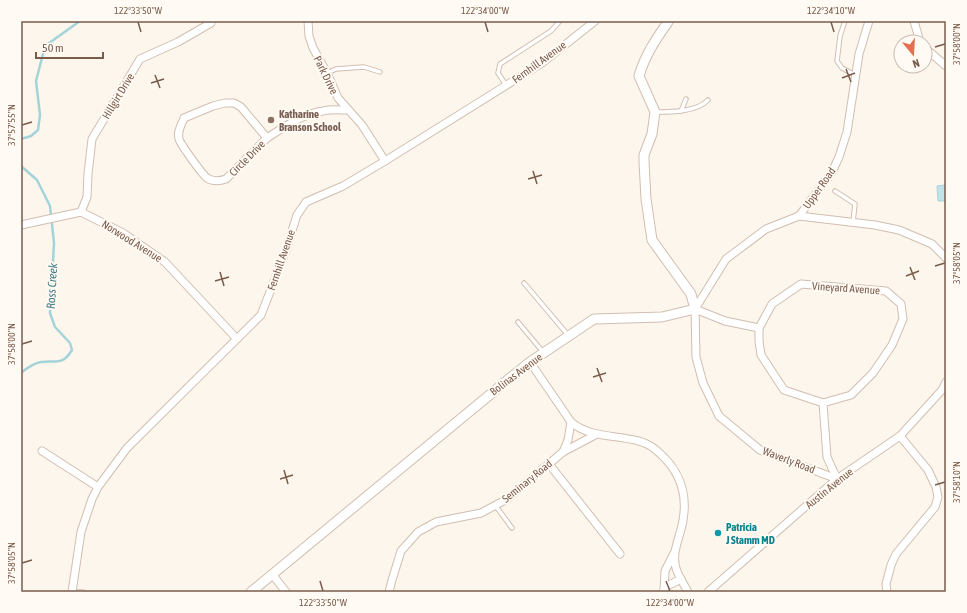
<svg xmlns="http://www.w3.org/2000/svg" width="967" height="613" font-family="'Asap Condensed',sans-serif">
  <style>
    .water { fill: #bfe3e8; stroke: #a5d3da }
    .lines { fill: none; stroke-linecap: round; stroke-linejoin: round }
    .stream { stroke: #a5d3da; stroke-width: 2.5 }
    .service-casing { stroke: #d1beb0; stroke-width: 5.5 }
    .minor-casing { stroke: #d1beb0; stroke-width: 9 }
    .tertiary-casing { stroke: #d1beb0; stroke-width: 11 }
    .service { stroke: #fff; stroke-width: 3.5 }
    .minor { stroke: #fff; stroke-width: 7 }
    .tertiary { stroke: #fff; stroke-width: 9 }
    .ticks { fill: none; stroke: #7a5c4d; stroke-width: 1.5 }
    .education-dot { fill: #8d6e63; stroke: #fffaf3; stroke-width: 1.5 }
    .culture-dot { fill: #0f9aa8; stroke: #fffaf3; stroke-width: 1.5 }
    .labels { text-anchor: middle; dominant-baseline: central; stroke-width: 4; stroke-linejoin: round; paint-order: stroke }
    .street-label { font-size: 11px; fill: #7a5c4d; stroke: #fffaf3 }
    .education-label { font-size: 11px; font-weight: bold; fill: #785e54; stroke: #fffaf3; text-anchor: start }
    .culture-label { font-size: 11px; font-weight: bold; fill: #0d838f; stroke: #fffaf3; text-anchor: start }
    .water-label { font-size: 12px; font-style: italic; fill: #437c86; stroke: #fffaf3 }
    .neatline { fill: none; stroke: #7a5c4d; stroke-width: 1.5 }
    .ticks-label { font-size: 10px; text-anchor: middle; fill: #7a5c4d }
  </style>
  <rect width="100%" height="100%" fill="#fdf6ec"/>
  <polygon class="water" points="945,185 945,201 938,201 937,186"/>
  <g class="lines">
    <g class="stream">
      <polyline points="21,139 31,136 38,130 40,115 36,81 45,46 80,21"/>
      <path d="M21,166L37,180L50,206L54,243L50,313L55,327L70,343L72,350C62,366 57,360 41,362C34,363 27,368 21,373"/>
    </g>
    <defs>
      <g id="service">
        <polyline points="845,21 840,36 837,61 842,68 855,75"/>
        <polyline points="327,73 336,69 364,67 380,72"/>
        <polyline points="506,85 498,73 500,64 551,31 560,21"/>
        <polyline points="681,111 686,99"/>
        <path d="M656,112C671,112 697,112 708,100"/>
        <polyline points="835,191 855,204 853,222"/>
        <polyline points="524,283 568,335"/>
        <polyline points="518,322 543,352"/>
        <polyline points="495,505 512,528"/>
        <polyline points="72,592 83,592"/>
      </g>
      <g id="minor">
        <polyline points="308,21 309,36 313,48 327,73 338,98 362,125 385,161"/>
        <polyline points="914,21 920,42"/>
        <polyline points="925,48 946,66"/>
        <path d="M225,103H234L241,107L267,138L226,179C220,181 213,182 207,178C202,174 181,145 179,139C177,131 181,126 184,118L213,106Z"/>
        <path d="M267,138C284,127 302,114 323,111C331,109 340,110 348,110"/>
        <polyline points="81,212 87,197 88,174 92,139 140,59 178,42 211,23"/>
        <polyline points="799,216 832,172 839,157 847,132 859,54 869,21"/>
        <polyline points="21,225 81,212 123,233 165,262 237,339"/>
        <polyline points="695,309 725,321 759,328 772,304 801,284 886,291 901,304 903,319 892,345 873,373 851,395 823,403 827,457 837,479"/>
        <polyline points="695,309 726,259 766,229 799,216 875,225 899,230 932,244 946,258"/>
        <polyline points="695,309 696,357 703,383 719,416 760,450 837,479"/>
        <polyline points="759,328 759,341 761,355 784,390 823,403"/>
        <path d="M530,362L571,422C595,443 634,431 656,450C678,468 688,492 683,520C681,536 671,551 676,568C678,576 684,584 688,592"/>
        <polyline points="42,451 98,487"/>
        <polyline points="563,452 568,440 571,422"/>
        <polyline points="549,464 620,554"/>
        <polyline points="272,574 286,592"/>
        <polyline points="664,589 667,586 681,579"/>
        <polyline points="72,592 81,532 92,499 98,487 127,448 261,315 285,253 297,215 306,202 343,186 385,161 542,63 595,21"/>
        <polyline points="389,592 392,580 401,551 418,532 436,522 481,513 507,499 563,452 597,434"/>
        <polyline points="664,592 665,571 674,553"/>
        <polyline points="708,592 837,479 900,436 942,390 946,382"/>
        <polyline points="887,592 886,584 891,565 896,554 935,507 938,497 936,487 928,470 900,436"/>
      </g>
      <path id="tertiary" d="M251,592L504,383L530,362L594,319L662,317L695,309L691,294L652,240L646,199L644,162V155L652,134L655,112L639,76C645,55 656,39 668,22"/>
    </defs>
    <use href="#service" class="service-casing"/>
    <use href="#minor" class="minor-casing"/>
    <use href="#tertiary" class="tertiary-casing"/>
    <use href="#service" class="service"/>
    <use href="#minor" class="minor"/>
    <use href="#tertiary" class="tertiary"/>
  </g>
  <path class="ticks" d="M138,22L141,32M485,22L488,32M831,22L834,32M935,47L945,44M846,69L851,82M155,75L160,88M842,78L855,73M151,83L164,79M22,125L32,122M533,171L537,184M528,179L542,175M935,266L945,263M910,267L915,280M220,272L224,286M906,276L919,271M215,281L229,277M22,344L32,341M597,368L602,382M593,377L606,373M284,470L288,484M280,479L293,475M935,485L945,482M22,563L32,560M320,581L323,591M666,581L670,591"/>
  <circle class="education-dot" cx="271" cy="120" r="4"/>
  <circle class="culture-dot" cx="718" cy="533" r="4"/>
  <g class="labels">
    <g class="street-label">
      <text transform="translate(539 62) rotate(-36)">Fernhill Avenue</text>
      <text transform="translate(326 75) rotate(64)">Park Drive</text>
      <text transform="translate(118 96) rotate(-59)">Hillgirt Drive</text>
      <text transform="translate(247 158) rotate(-45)">Circle Drive</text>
      <text transform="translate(819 188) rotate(-55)">Upper Road</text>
      <text transform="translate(132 241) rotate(32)">Norwood Avenue</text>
      <text transform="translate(281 260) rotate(-71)">Fernhill Avenue</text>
      <text transform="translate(846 288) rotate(4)">Vineyard Avenue</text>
      <text transform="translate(516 374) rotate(-37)">Bolinas Avenue</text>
      <text transform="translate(789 460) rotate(21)">Waverly Road</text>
      <text transform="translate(527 481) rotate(-39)">Seminary Road</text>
      <text transform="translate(829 488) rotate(-39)">Austin Avenue</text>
    </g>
    <g class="education-label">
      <text x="279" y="114">Katharine<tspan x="279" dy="13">Branson School</tspan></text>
    </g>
    <g class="culture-label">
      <text x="726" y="527">Patricia<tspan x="726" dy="13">J Stamm MD</tspan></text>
    </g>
    <g class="water-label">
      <text transform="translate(52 286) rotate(-87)">Ross Creek</text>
    </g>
  </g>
  <rect width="967" height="613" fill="none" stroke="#fffaf3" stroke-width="44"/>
  <g transform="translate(913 54) rotate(162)"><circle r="19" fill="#fffaf3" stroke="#cabbb1"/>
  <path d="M0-3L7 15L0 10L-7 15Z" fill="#e76f51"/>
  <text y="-6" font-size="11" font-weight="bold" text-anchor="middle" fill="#7a5c4d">N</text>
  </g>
  <path d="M36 52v6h67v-6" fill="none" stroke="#7a5c4d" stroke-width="2"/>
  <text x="42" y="52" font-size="12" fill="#7a5c4d" stroke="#fffaf3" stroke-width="3" paint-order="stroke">50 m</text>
  <rect x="22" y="22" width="923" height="569" class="neatline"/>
  <g class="ticks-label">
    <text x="138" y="14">122°33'50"W</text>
    <text x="485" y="14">122°34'00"W</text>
    <text x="831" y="14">122°34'10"W</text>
    <text transform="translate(956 44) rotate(-90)" y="4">37°58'00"N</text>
    <text transform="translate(11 125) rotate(-90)" y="4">37°57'55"N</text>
    <text transform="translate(956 263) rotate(-90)" y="4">37°58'05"N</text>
    <text transform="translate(11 344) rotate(-90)" y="4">37°58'00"N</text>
    <text transform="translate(956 482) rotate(-90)" y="4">37°58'10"N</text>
    <text transform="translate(11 563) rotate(-90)" y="4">37°58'05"N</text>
    <text x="323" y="606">122°33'50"W</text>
    <text x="670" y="606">122°34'00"W</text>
  </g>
</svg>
